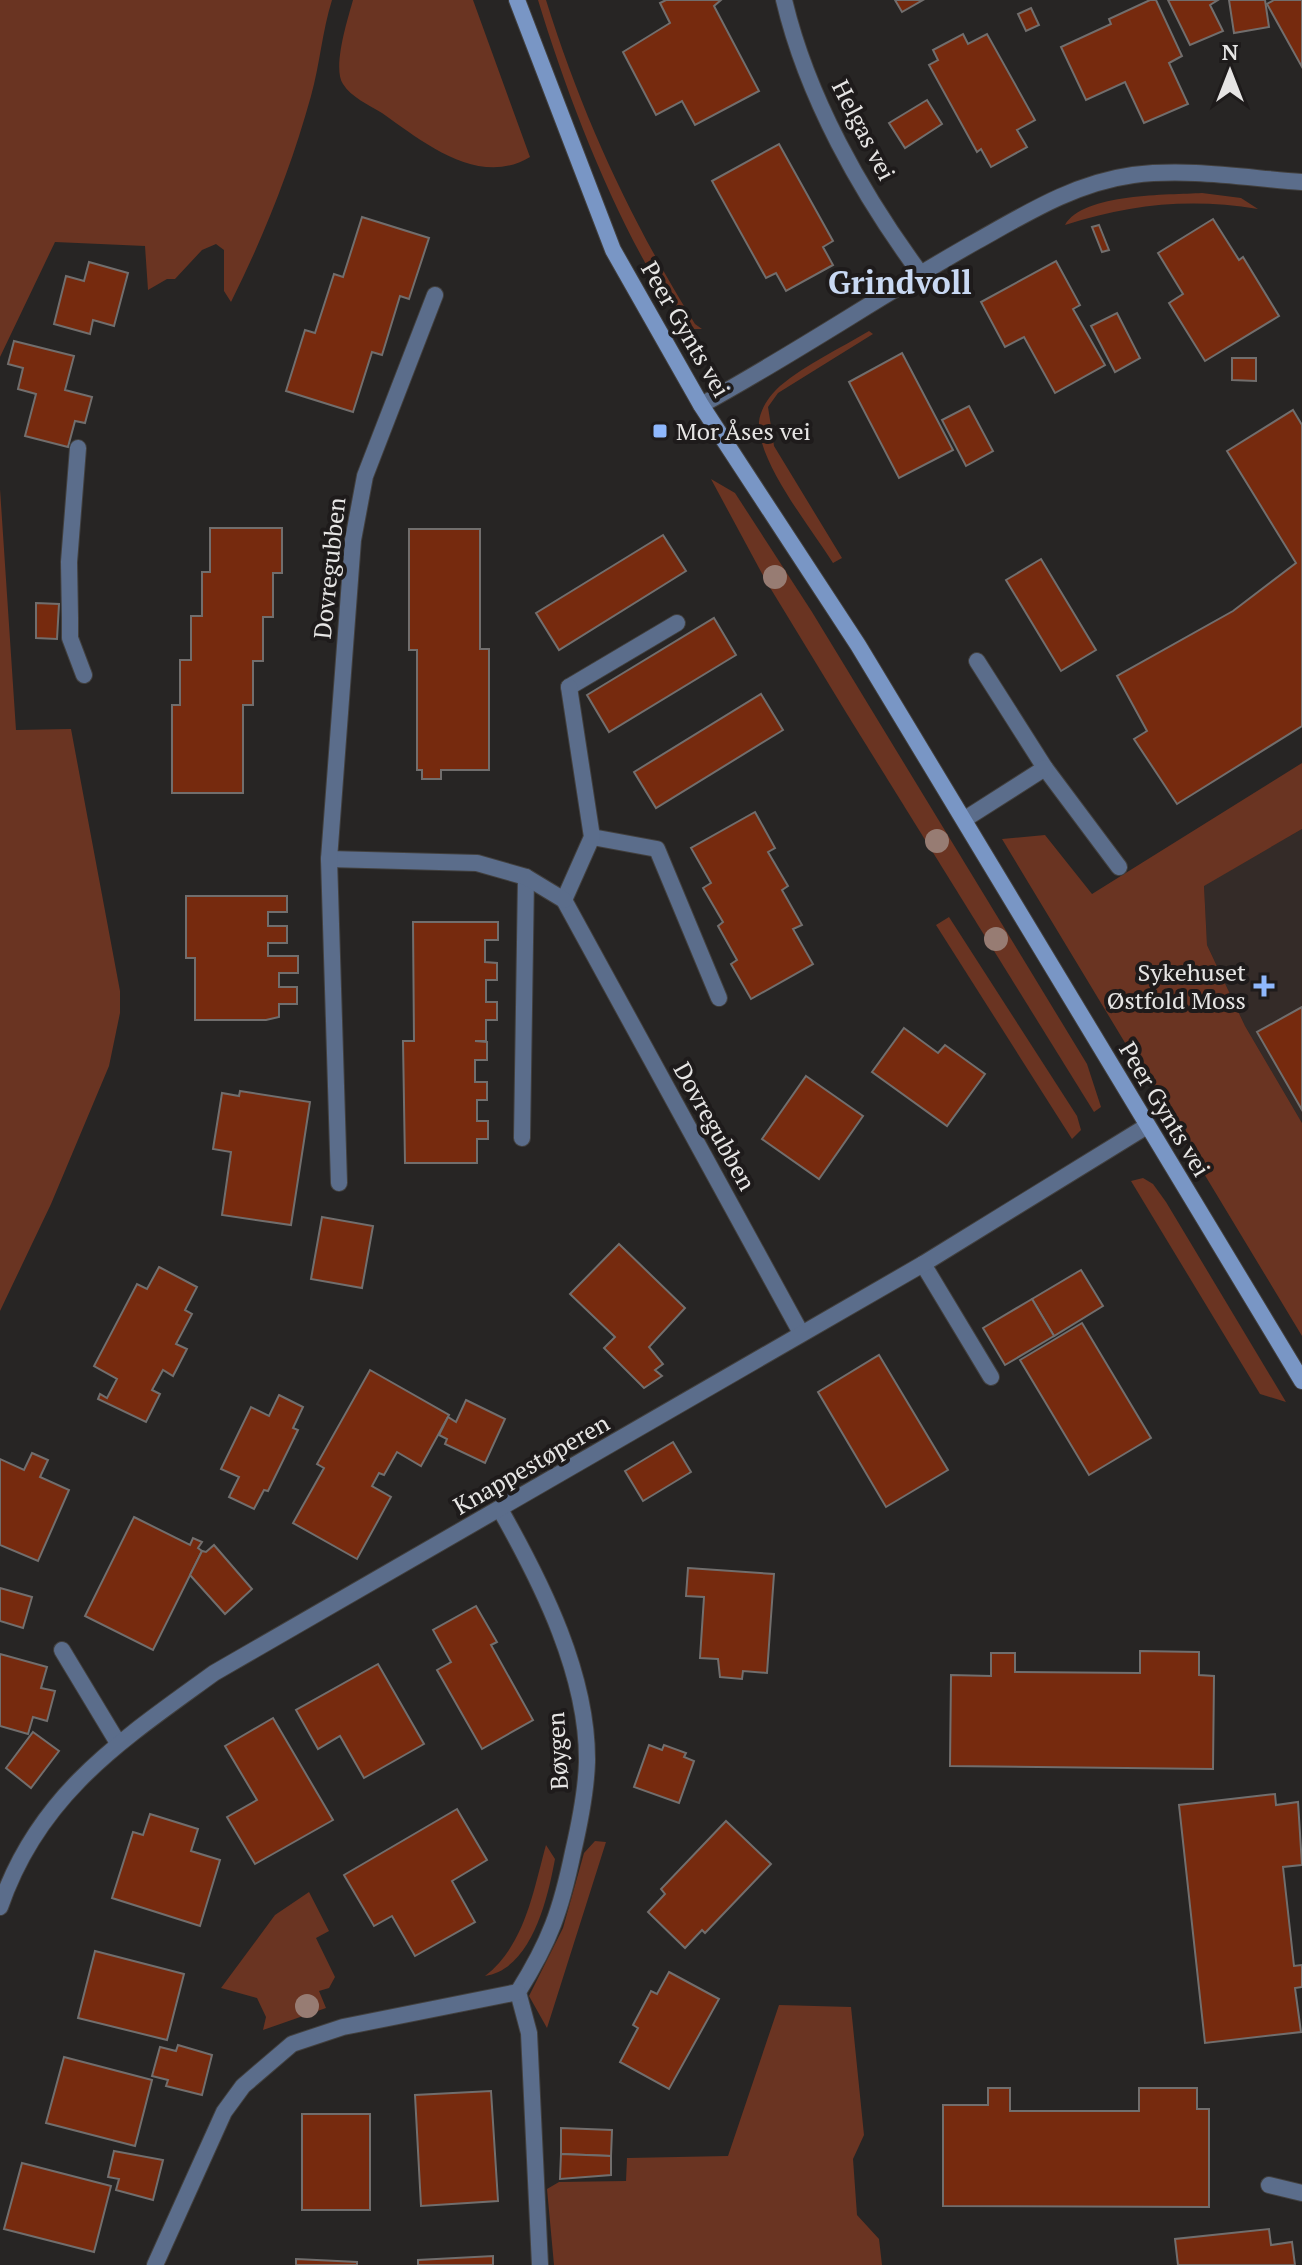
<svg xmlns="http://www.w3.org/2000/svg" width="1302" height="2265" font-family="'PT Serif',serif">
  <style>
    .built { fill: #342b28 }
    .green { fill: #6a3422 }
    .building { fill: #762a0e; stroke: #716e6d; stroke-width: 2 }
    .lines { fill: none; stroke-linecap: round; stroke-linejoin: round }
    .lane-casing { stroke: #42403f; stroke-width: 18 }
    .street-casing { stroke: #42403f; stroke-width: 18 }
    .secondary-casing { stroke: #42403f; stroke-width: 18 }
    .lane { stroke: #5b6d8b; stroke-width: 16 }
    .street { stroke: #5b6d8b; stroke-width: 16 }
    .secondary { stroke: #7996c5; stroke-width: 16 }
    .tree { fill: #977c73 }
    .poi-dot { fill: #8fb8fd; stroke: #1e1b1b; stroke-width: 3 }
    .labels { text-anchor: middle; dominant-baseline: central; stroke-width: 8; stroke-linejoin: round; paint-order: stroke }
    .street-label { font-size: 24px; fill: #e6e5e4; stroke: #1e1b1b }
    .poi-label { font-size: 24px; fill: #e6e5e4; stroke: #1e1b1b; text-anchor: start }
    .district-label { font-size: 32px; font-weight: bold; fill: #c9d9f3; stroke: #1e1b1b }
  </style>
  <rect width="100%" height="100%" fill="#272524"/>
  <polygon class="built" points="1302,829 1302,1123 1245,1026 1207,945 1204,885"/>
  <g class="green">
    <path d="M0,0H332C322,32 320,64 311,96C291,168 264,236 231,302L224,291V250L216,244L202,250L175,279H167L148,290L145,246L55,242L0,357Z"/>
    <path d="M353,0H473L530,157C479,188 423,142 382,113C369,105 351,97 343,84C332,68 348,18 353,0Z"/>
    <path d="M538,0H546C583,118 630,219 695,324L702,329H690L682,323C620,233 570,105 538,0Z"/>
    <path d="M1202,193L1241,198L1258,209C1190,198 1131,204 1065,225C1083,193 1169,195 1202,193Z"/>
    <path d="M869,331L873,334L778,393L768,407L774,446L842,558L833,563C812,529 757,462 759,422C760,409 770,395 780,386C806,364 841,348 869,331Z"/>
    <polygon points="711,479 735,493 812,612 1087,1064 1101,1107 1094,1112 847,714 766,581"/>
    <polygon points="0,489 16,730 71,729 120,991 120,1013 109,1066 51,1204 0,1311"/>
    <polygon points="1302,763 1302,829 1204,886 1207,945 1245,1026 1302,1123 1302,1336 1002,839 1045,835 1092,894"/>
    <polygon points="949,917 1077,1116 1081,1130 1072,1139 936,925"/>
    <polygon points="1143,1178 1153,1184 1166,1202 1286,1402 1260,1394 1131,1181"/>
    <polygon points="595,1841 606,1842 547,2028 529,1996 563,1928 584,1853"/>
    <path d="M546,1845L555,1859C548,1897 532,1969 485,1976C525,1945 533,1892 546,1845Z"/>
    <polygon points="309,1892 329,1931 316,1938 335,1977 329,1988 319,1991 326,2008 263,2030 266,2017 257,1998 221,1988 275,1915"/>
    <polygon points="779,2005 851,2007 864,2135 853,2159 857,2215 879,2239 882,2265 554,2265 547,2189 559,2182 626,2181 627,2158 728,2156"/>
  </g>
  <g class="building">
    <polygon points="666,0 721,0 714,6 759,91 695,125 682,101 656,115 623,52 670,23 660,3"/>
    <polygon points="895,0 923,0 902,12"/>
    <polygon points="1150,0 1156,0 1182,56 1169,63 1188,104 1144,123 1125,82 1086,100 1061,47 1111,24 1109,19"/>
    <polygon points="1168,0 1218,0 1210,5 1223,31 1190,45"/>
    <polygon points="1229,0 1265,0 1269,27 1234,33"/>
    <polygon points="1274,0 1302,0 1302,67 1267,4"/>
    <polygon points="1031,8 1039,25 1026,31 1018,14"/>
    <polygon points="963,34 968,44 987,34 1035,120 1017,130 1027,147 991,167 981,149 977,152 929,65 938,60 933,50"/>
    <polygon points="927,100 942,124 905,148 889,123"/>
    <polygon points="779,144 833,241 823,247 833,265 786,291 776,273 766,278 712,181"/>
    <polygon points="362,217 429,238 409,299 400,296 382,355 372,352 353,412 286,391 305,330 315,333 334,274 343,277"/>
    <polygon points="1213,219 1239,260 1243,257 1279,316 1205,361 1169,303 1183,294 1158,253"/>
    <polygon points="1099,225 1109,250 1102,252 1092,227"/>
    <polygon points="1056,261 1080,305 1073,309 1105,365 1055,393 1024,337 1005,347 981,302"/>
    <polygon points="89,262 128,273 114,326 93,320 90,334 54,324 66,276 84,281"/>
    <polygon points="1117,313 1140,358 1115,372 1091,326"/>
    <polygon points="14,341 74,356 65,390 92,397 85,423 75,421 68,447 25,436 36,394 18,389 23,368 8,364"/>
    <polygon points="902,353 953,450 899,478 849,382"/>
    <polygon points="1232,358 1256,358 1256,381 1232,380"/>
    <polygon points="969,406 993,451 966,466 942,420"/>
    <polygon points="1293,410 1302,425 1302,726 1177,804 1134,739 1147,731 1117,676 1233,611 1296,563 1227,451"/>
    <polygon points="210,528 282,528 282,573 273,573 273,617 263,617 263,661 253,661 253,705 243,705 243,793 172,793 172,705 180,705 180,660 191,660 191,616 202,616 202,572 210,572"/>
    <polygon points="409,529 480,529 480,649 489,649 489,770 441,770 441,779 422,779 422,770 417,770 417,650 409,650"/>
    <polygon points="663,535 686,571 559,650 536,613"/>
    <polygon points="1041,559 1096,650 1061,671 1006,580"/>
    <polygon points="36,603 59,604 57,639 36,638"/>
    <polygon points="714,618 736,655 609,732 587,695"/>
    <polygon points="761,694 783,730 656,808 634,772"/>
    <polygon points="755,812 775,848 768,852 788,886 782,890 802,925 793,929 813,964 751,999 731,964 737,960 718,926 723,922 703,888 711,883 691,848"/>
    <polygon points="186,896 287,896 287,912 268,912 268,926 287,926 287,943 268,943 268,956 298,956 298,973 279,973 279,987 297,987 297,1004 279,1004 279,1017 266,1020 195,1020 195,958 186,958"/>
    <polygon points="413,922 498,922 498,940 485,940 485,962 497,963 497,980 486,980 486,1002 497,1002 497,1020 486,1020 486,1041 475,1041 487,1042 487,1060 475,1060 475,1082 487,1082 487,1100 477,1100 477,1121 488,1121 488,1139 477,1139 477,1163 405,1163 403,1041 414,1041"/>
    <polygon points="1302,1007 1302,1110 1257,1032"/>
    <polygon points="904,1028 938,1053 945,1045 985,1074 947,1126 872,1072"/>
    <polygon points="806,1076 863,1116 819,1179 762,1139"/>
    <polygon points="240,1091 310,1102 291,1225 222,1215 231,1152 213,1149 222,1093 239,1096"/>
    <polygon points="322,1217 373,1226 362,1288 311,1279"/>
    <polygon points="619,1244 685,1308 649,1347 663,1364 655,1370 662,1376 644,1388 604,1348 615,1337 570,1294"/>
    <polygon points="159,1267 197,1287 185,1310 192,1314 176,1344 187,1349 173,1376 163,1370 152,1390 160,1394 146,1422 98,1399 100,1394 107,1398 117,1379 94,1366 137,1284 147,1289"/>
    <polygon points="1081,1270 1103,1306 1054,1336 1032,1299"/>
    <polygon points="1032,1299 1054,1336 1005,1365 983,1328"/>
    <polygon points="1082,1323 1151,1438 1089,1475 1020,1360"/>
    <polygon points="879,1355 948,1470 886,1507 818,1392"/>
    <polygon points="370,1370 449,1415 421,1466 397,1452 384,1475 379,1473 372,1486 391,1497 357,1559 293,1523 324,1468 317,1464"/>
    <polygon points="279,1395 303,1407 293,1428 298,1430 268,1491 264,1490 254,1509 229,1497 239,1477 221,1469 251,1407 269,1416"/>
    <polygon points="466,1400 505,1419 485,1463 445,1444 447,1439 439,1435 448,1417 456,1422"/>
    <polygon points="673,1442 691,1472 643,1501 625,1471"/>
    <polygon points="32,1453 48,1460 40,1477 69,1490 38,1561 0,1545 0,1459 24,1470"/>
    <polygon points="134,1517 190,1545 193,1538 202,1542 198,1548 202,1551 153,1650 85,1616"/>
    <polygon points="214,1545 252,1589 225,1614 190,1575 202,1551 206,1552"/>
    <polygon points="688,1568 774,1574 767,1673 743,1671 742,1679 720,1677 718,1659 700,1658 704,1597 686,1596"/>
    <polygon points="0,1588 32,1597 23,1628 0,1621"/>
    <polygon points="476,1606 497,1642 491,1645 533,1720 482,1749 437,1670 451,1662 433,1630"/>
    <polygon points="1140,1651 1199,1652 1199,1675 1214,1676 1213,1769 950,1766 951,1675 991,1676 991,1653 1015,1653 1015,1672 1140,1673"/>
    <polygon points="0,1654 47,1667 41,1688 55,1691 47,1721 33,1717 28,1734 0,1726"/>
    <polygon points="378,1664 424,1744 364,1778 340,1736 318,1749 296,1710"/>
    <polygon points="273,1718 333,1820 255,1864 227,1817 257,1800 225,1746"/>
    <polygon points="33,1732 59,1751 31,1788 6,1768"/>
    <polygon points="649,1745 662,1750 664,1745 686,1753 684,1757 694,1761 679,1803 634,1787"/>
    <polygon points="1275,1794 1276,1805 1298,1802 1302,1865 1283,1867 1294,1966 1302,1965 1302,1987 1295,1988 1301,2032 1205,2043 1179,1805"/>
    <polygon points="457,1809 487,1860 452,1881 475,1922 415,1956 392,1916 374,1926 344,1875"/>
    <polygon points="150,1814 198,1829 191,1851 220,1860 200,1926 112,1898 133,1832 143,1835"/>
    <polygon points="726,1821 771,1864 705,1933 702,1930 685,1948 648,1912 665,1894 661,1889"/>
    <polygon points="95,1951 184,1974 167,2040 78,2018"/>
    <polygon points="669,1972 719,1999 669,2089 620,2062 638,2028 633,2025 651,1991 657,1994"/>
    <polygon points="178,2045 212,2055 202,2095 166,2086 168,2080 152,2076 160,2047 176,2051"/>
    <polygon points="64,2057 152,2080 135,2146 46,2123"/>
    <polygon points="988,2088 1010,2088 1010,2111 1139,2111 1139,2088 1197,2088 1197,2109 1209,2109 1209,2207 943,2206 943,2105 988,2105"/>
    <polygon points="491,2091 498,2201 421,2206 415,2095"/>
    <rect x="302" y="2114" width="68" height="96"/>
    <polygon points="561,2128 612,2130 611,2156 561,2154"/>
    <polygon points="114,2151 163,2160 153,2200 116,2190 119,2179 108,2177"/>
    <polygon points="561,2154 611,2156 611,2175 560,2179"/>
    <polygon points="22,2163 111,2186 94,2252 4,2229"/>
    <polygon points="1269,2229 1271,2245 1292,2242 1295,2265 1178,2265 1175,2239"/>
    <polygon points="493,2256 493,2265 418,2265 418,2260"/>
    <polygon points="296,2259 357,2262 357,2265 296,2265"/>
  </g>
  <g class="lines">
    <defs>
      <g id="lane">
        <polyline points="78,448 69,562 70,618 70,638 84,675"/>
        <polyline points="977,661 1045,768 1119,867"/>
        <polyline points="569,687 677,623"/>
        <polyline points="592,837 657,849 719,998"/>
        <polyline points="522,1138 526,877"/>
        <polyline points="923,1264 991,1377"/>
        <polyline points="62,1650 118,1743"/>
        <polyline points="1269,2185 1302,2193"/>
      </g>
      <g id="street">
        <path d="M784,0C807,97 861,193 920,273"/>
        <path d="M701,405C795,354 884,293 977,241C1027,213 1075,183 1133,175C1189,168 1246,178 1302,182"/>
        <polyline points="569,687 592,837 564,900 801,1333"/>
        <polyline points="965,819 1045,768"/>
        <polyline points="329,859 477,863 526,877 564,900"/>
        <polyline points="339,1183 329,859 353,540 365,476 435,295"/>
        <path d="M501,1511C542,1584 588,1675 587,1762C586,1793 580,1822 573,1852C561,1910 550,1941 518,1992L529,2033L540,2265"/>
        <path d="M0,1907C39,1793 122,1740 214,1673L923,1264L1147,1126"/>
        <polyline points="155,2265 224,2112 243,2086 292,2044 343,2027 518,1992"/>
      </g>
      <polyline id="secondary" points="517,0 613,250 701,405 858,645 1302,1381"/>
    </defs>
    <use href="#lane" class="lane-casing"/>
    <use href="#street" class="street-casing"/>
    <use href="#secondary" class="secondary-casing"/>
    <use href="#lane" class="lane"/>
    <use href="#street" class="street"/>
    <use href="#secondary" class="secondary"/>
  </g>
  <g class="tree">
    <circle cx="775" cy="577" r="12"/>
    <circle cx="937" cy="841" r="12"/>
    <circle cx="996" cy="939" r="12"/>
    <circle cx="307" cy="2006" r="12"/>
  </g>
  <g class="poi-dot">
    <rect x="652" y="423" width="16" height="16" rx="4"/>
    <path d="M1260 974h8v8h8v8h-8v8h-8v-8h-8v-8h8z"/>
  </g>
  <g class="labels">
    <g class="street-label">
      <text transform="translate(864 130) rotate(63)">Helgas vei</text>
      <text transform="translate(686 329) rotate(60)">Peer Gynts vei</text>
      <text transform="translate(329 568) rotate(-84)">Dovregubben</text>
      <text transform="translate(1165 1109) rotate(59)">Peer Gynts vei</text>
      <text transform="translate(715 1126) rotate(61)">Dovregubben</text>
      <text transform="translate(531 1464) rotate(-30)">Knappestøperen</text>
      <text transform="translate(557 1751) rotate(-93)">Bøygen</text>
    </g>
    <g class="poi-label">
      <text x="676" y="431">Mor Åses vei</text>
      <text x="1246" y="972" text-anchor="end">Sykehuset<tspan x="1246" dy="28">Østfold Moss</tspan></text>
    </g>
    <g class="district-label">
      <text x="900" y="282">Grindvoll</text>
    </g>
  </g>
  <g transform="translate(1230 72)" stroke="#1e1b1b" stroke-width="6" paint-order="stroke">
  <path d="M0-6L14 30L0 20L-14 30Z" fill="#e6e5e4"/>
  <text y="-12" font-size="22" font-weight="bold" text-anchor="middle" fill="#e6e5e4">N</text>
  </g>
</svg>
